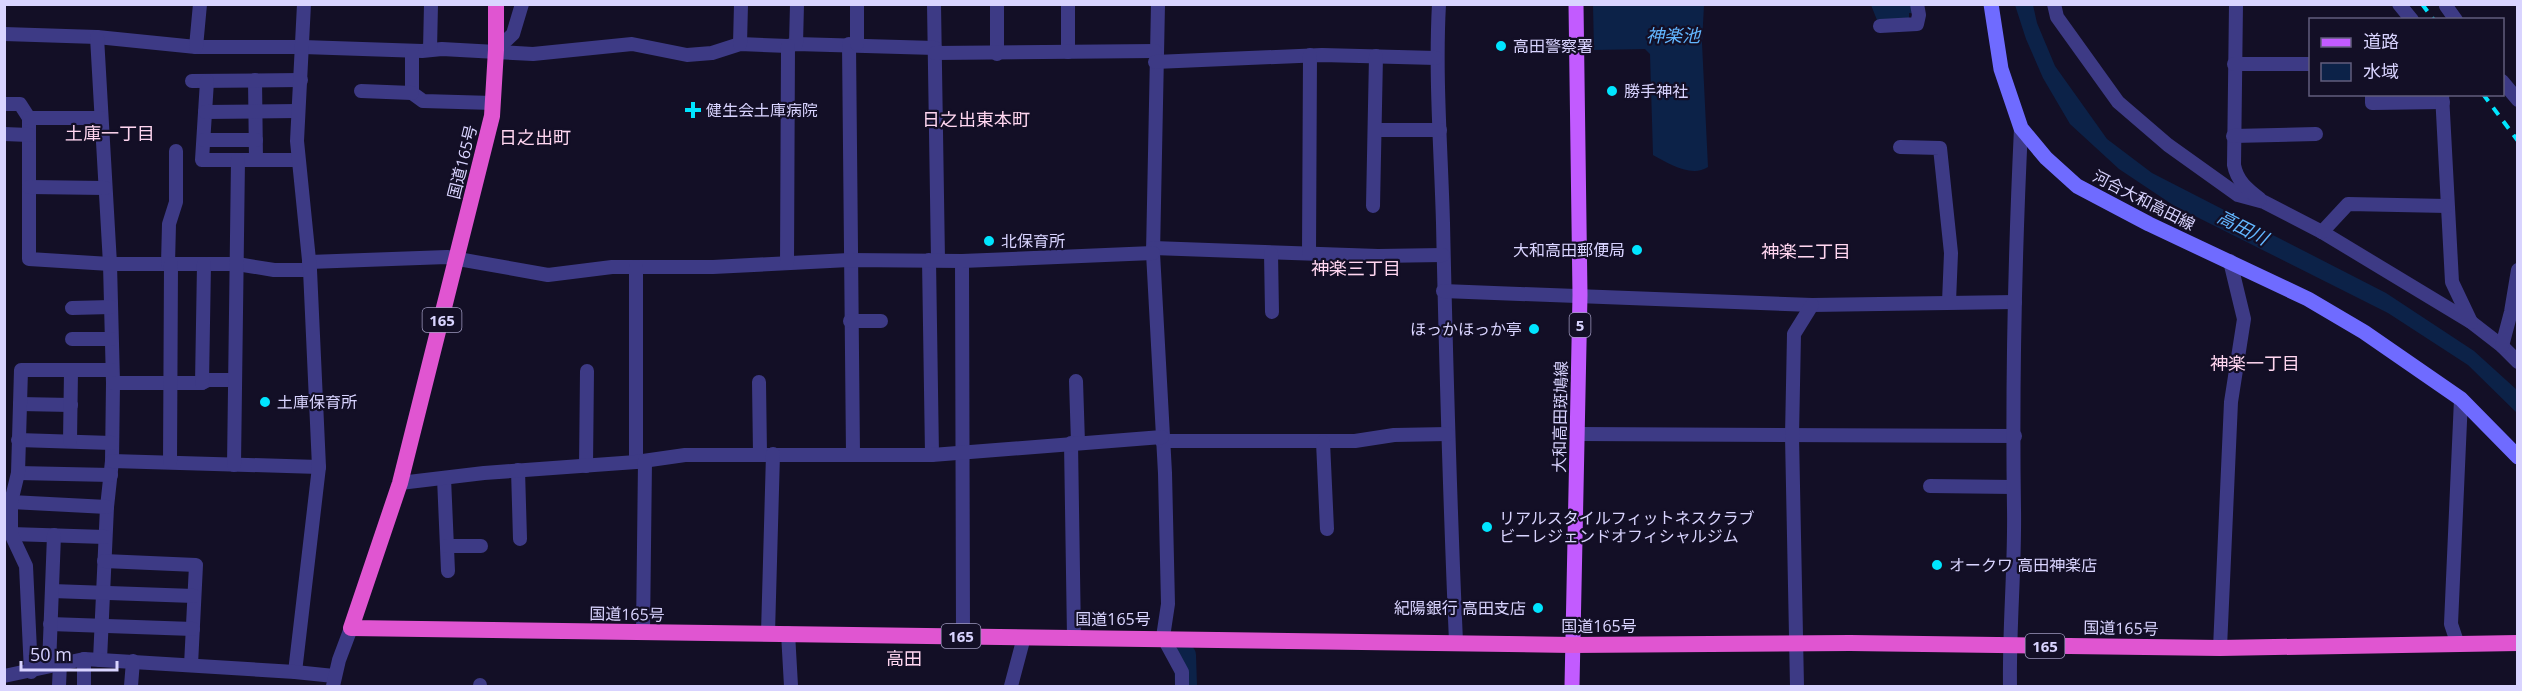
<svg xmlns="http://www.w3.org/2000/svg" width="2522" height="691" font-family="'Open Sans','Noto Sans JP',sans-serif">
  <style>
    .water { fill: #0c2248 }
    .lines { fill: none; stroke-linecap: round; stroke-linejoin: round }
    .river { stroke: #0c2248; stroke-width: 22 }
    .minor { stroke: #3d3a85; stroke-width: 14 }
    .secondary { stroke: #6f6bff; stroke-width: 15 }
    .primary { stroke: #c25bff; stroke-width: 15 }
    .trunk { stroke: #e055d1; stroke-width: 16 }
    .rail { stroke: #00e5ff; stroke-width: 4; stroke-dasharray: 9 8; stroke-linecap: butt }
    .poi-dot { fill: #00e5ff; stroke: #130f26; stroke-width: 2 }
    .labels { text-anchor: middle; dominant-baseline: central; stroke-width: 4.5; stroke-linejoin: round; paint-order: stroke }
    .shield { fill: #130f26; stroke: #9e99be; stroke-width: 1.5 }
    .shield-label { font-size: 15px; font-weight: bold; fill: #d9d4ff }
    .poi-label { font-size: 16px; fill: #d9d4ff; stroke: #130f26; text-anchor: start }
    .street-label { font-size: 16px; fill: #d9d4ff; stroke: #130f26 }
    .water-label { font-size: 18px; font-style: italic; fill: #62b6ff; stroke: #130f26 }
    .neighbourhood-label { font-size: 18px; fill: #ffd6f0; stroke: #130f26 }
  </style>
  <rect width="100%" height="100%" fill="#130f26"/>
  <g class="water">
    <path d="M1593,5H1704L1702,43L1708,167C1691,178 1668,163 1653,155L1650,54L1645,49L1594,50Z"/>
    <polygon points="1871,5 1912,5 1914,13 1909,13 1909,19 1877,20"/>
    <polygon points="2015,5 2033,5 2037,23 2055,66 2107,139 2152,173 2386,293 2474,351 2517,390 2517,413 2468,365 2388,313 2173,205 2119,169 2070,124 2043,78 2026,39"/>
  </g>
  <g class="lines">
    <polyline class="river" points="1185,655 1186,686"/>
    <g class="minor">
      <polyline points="934,4 938,260"/>
      <polyline points="997,4 997,54"/>
      <polyline points="1068,4 1068,52"/>
      <polyline points="1158,4 1153,253 1165,473 1168,604 1163,637 1182,672 1182,686"/>
      <path d="M1439,4C1435,77 1441,150 1443,223C1446,363 1450,502 1456,642"/>
      <polyline points="2054,4 2057,17 2118,102 2168,145 2238,195 2264,202 2322,232 2471,322 2502,346 2518,362"/>
      <path d="M2236,4L2234,165C2237,181 2247,189 2260,199"/>
      <polyline points="2399,4 2412,20"/>
      <polyline points="2446,6 2456,20"/>
      <polyline points="1880,26 1917,24 1919,15 1917,4"/>
      <polyline points="4,34 97,37 196,47 303,47 422,51 442,49 533,54 632,44 687,55 712,53 740,44 788,46 796,44 935,48"/>
      <polyline points="97,37 110,264 113,383 112,461 107,507 100,660"/>
      <polyline points="740,44 741,4"/>
      <polyline points="796,44 797,4"/>
      <polyline points="849,44 853,455"/>
      <polyline points="857,44 857,4"/>
      <polyline points="196,47 200,4"/>
      <polyline points="430,50 431,4"/>
      <polyline points="496,50 513,34 522,4"/>
      <polyline points="412,51 412,93 423,101 493,103"/>
      <polyline points="935,53 1155,51"/>
      <polyline points="1155,62 1322,55 1436,58"/>
      <polyline points="2234,64 2310,64"/>
      <polyline points="255,80 256,160"/>
      <polyline points="192,81 301,80"/>
      <polyline points="207,81 202,160 298,160"/>
      <polyline points="2502,81 2518,100"/>
      <polyline points="361,91 412,93"/>
      <polyline points="2372,94 2372,103 2443,102"/>
      <polyline points="2442,94 2452,282 2471,322"/>
      <polyline points="4,104 20,104 29,118 29,259 110,264 237,264 274,270 310,270"/>
      <polyline points="205,112 298,111"/>
      <polyline points="29,118 101,118"/>
      <polyline points="1375,130 1440,130"/>
      <polyline points="4,134 29,135"/>
      <polyline points="2233,136 2316,134"/>
      <polyline points="204,140 256,140"/>
      <polyline points="1900,147 1940,148 1951,253 1949,302"/>
      <polyline points="29,187 105,188"/>
      <polyline points="1373,206 1376,56"/>
      <polyline points="2322,232 2348,204 2447,206"/>
      <polyline points="1153,248 1378,256 1443,255"/>
      <polyline points="1271,253 1272,312"/>
      <polyline points="1309,253 1310,55"/>
      <polyline points="929,260 932,455"/>
      <polyline points="962,261 963,636"/>
      <polyline points="309,262 447,257 548,275 612,267 713,267 849,260 962,261 1153,253"/>
      <polyline points="787,263 788,46"/>
      <polyline points="168,264 169,224 176,202 176,151"/>
      <polyline points="636,267 636,462"/>
      <polyline points="1443,291 1812,305 2015,302"/>
      <polyline points="72,308 111,307"/>
      <polyline points="850,321 881,321"/>
      <polyline points="72,339 111,339"/>
      <polyline points="2502,346 2511,312 2518,270"/>
      <polyline points="1076,381 1078,443"/>
      <polyline points="759,382 760,454"/>
      <polyline points="113,383 202,383 208,380 235,380"/>
      <polyline points="202,383 204,264"/>
      <polyline points="20,404 71,405"/>
      <polyline points="1579,434 2015,436"/>
      <polyline points="18,440 112,443"/>
      <polyline points="70,441 71,371"/>
      <polyline points="1162,441 1355,441 1394,435 1448,434"/>
      <polyline points="1323,442 1327,529"/>
      <polyline points="1071,443 1074,637"/>
      <polyline points="112,461 319,467"/>
      <polyline points="170,462 171,264"/>
      <polyline points="234,465 238,160"/>
      <polyline points="586,466 587,371"/>
      <polyline points="518,470 520,539"/>
      <polyline points="18,473 111,475"/>
      <polyline points="444,478 448,571"/>
      <polyline points="400,483 484,473 636,462 685,455 932,455 1162,437"/>
      <polyline points="1930,486 2013,487"/>
      <polyline points="11,502 107,507"/>
      <polyline points="11,534 105,537"/>
      <polyline points="447,546 481,546"/>
      <polyline points="104,561 196,565 191,665"/>
      <polyline points="52,591 194,596"/>
      <polyline points="50,624 193,629"/>
      <polyline points="643,632 645,461"/>
      <polyline points="768,633 773,454"/>
      <polyline points="788,633 791,686"/>
      <polyline points="2458,645 2451,624 2461,399"/>
      <polyline points="2220,648 2231,402 2244,319 2230,261"/>
      <polyline points="49,666 54,535"/>
      <polyline points="31,672 26,566 11,534 11,502 18,473 21,370 112,370"/>
      <polyline points="295,672 319,467 310,270 297,141 304,4"/>
      <polyline points="4,676 84,659 295,672 334,676"/>
      <polyline points="59,686 60,663"/>
      <polyline points="84,686 84,659"/>
      <polyline points="131,686 133,661"/>
      <polyline points="333,686 339,660 351,628"/>
      <polyline points="480,686 480,685"/>
      <polyline points="1011,686 1024,637"/>
      <polyline points="1797,686 1792,436 1794,334 1812,305"/>
      <path d="M2010,686C2009,627 2015,568 2014,509C2012,382 2015,255 2021,128"/>
    </g>
    <polyline class="secondary" points="1991,4 2001,69 2021,128 2046,158 2077,186 2149,224 2308,299 2364,332 2461,399 2518,457"/>
    <polyline class="primary" points="1572,686 1580,295 1576,4"/>
    <polyline class="trunk" points="496,4 496,50 492,116 400,483 351,628 1572,645 1850,643 2220,648 2518,643"/>
    <g class="rail">
      <polyline points="2422,4 2434,20"/>
      <polyline points="2483,94 2518,141"/>
    </g>
  </g>
  <g class="poi-dot">
    <circle cx="1501" cy="46" r="6"/>
    <circle cx="1612" cy="91" r="6"/>
    <path d="M690 101h6v6h6v6h-6v6h-6v-6h-6v-6h6z"/>
    <circle cx="989" cy="241" r="6"/>
    <circle cx="1637" cy="250" r="6"/>
    <circle cx="1534" cy="329" r="6"/>
    <circle cx="265" cy="402" r="6"/>
    <circle cx="1487" cy="527" r="6"/>
    <circle cx="1937" cy="565" r="6"/>
    <circle cx="1538" cy="608" r="6"/>
  </g>
  <g class="labels">
    <g class="shield">
      <rect x="422.5" y="308" width="39" height="24" rx="4.5"/>
      <rect x="1569.5" y="313" width="21" height="24" rx="4.5"/>
      <rect x="941.5" y="624" width="39" height="24" rx="4.5"/>
      <rect x="2025.5" y="634" width="39" height="24" rx="4.5"/>
    </g>
    <g class="shield-label">
      <text x="442" y="320">165</text>
      <text x="1580" y="325">5</text>
      <text x="961" y="636">165</text>
      <text x="2045" y="646">165</text>
    </g>
    <g class="poi-label">
      <text x="1513" y="46">高田警察署</text>
      <text x="1624" y="91">勝手神社</text>
      <text x="706" y="110">健生会土庫病院</text>
      <text x="1001" y="241">北保育所</text>
      <text x="1625" y="250" text-anchor="end">大和高田郵便局</text>
      <text x="1522" y="329" text-anchor="end">ほっかほっか亭</text>
      <text x="277" y="402">土庫保育所</text>
      <text x="1499" y="518">リアルスタイルフィットネスクラブ<tspan x="1499" dy="18">ビーレジェンドオフィシャルジム</tspan></text>
      <text x="1949" y="565">オークワ 高田神楽店</text>
      <text x="1526" y="608" text-anchor="end">紀陽銀行 高田支店</text>
    </g>
    <g class="street-label">
      <text transform="translate(462 162) rotate(-76)">国道165号</text>
      <text transform="translate(2144 200) rotate(27)">河合大和高田線</text>
      <text transform="translate(1560 417) rotate(-89)">大和高田斑鳩線</text>
      <text transform="translate(627 614) rotate(1)">国道165号</text>
      <text x="1113" y="619">国道165号</text>
      <text x="1599" y="626">国道165号</text>
      <text transform="translate(2121 628) rotate(1)">国道165号</text>
    </g>
    <g class="water-label">
      <text x="1673" y="35">神楽池</text>
      <text transform="translate(2243 227) rotate(27)">高田川</text>
    </g>
    <g class="neighbourhood-label">
      <text x="976" y="119">日之出東本町</text>
      <text x="110" y="133">土庫一丁目</text>
      <text x="535" y="137">日之出町</text>
      <text x="1806" y="251">神楽二丁目</text>
      <text x="1356" y="268">神楽三丁目</text>
      <text x="2255" y="363">神楽一丁目</text>
      <text x="904" y="658">高田</text>
    </g>
  </g>
  <rect width="2522" height="691" fill="none" stroke="#d9d4ff" stroke-width="12"/>
  <rect x="2309" y="18" width="195" height="78" fill="#130f26" stroke="#625e7d" stroke-width="1.5"/>
  <rect x="2321" y="38" width="30" height="9" fill="#c25bff" stroke="#625e7d" stroke-width="1.5"/>
  <text x="2363" y="48" font-size="18" fill="#d9d4ff">道路</text>
  <rect x="2321" y="63" width="30" height="18" fill="#0c2248" stroke="#625e7d" stroke-width="1.5"/>
  <text x="2363" y="78" font-size="18" fill="#d9d4ff">水域</text>
  <path d="M21 661v9h96v-9" fill="none" stroke="#d9d4ff" stroke-width="3"/>
  <text x="30" y="661" font-size="18" fill="#d9d4ff" stroke="#130f26" stroke-width="4.5" paint-order="stroke">50 m</text>
</svg>
